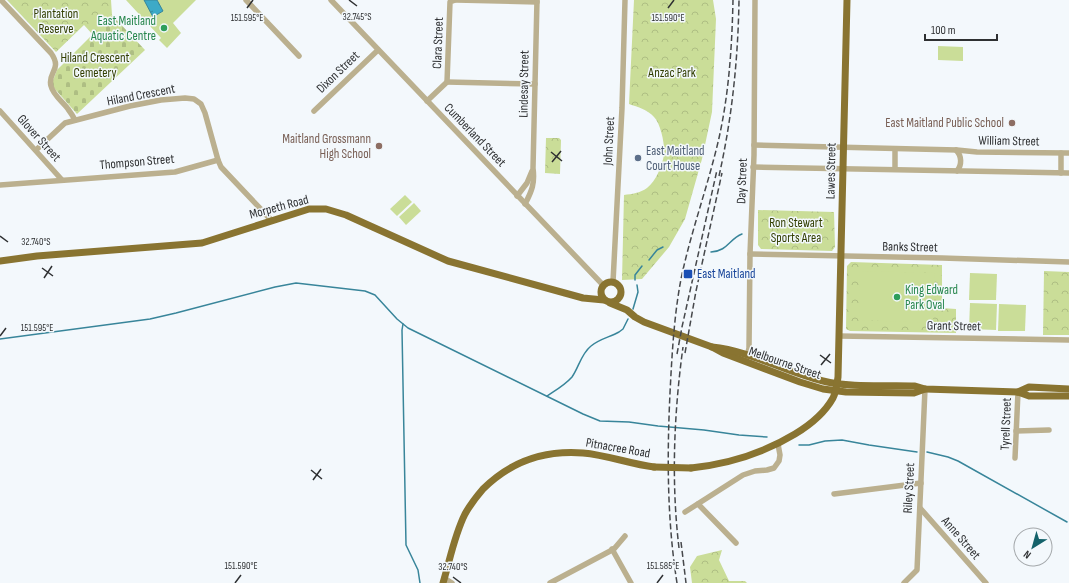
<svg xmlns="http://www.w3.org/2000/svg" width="1069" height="583" font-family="'Sofia Sans Condensed',sans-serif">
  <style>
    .forest { fill: url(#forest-crowns) }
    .cemetery { fill: url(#cemetery-stones) }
    .pitch { fill: #cadd98 }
    .water { fill: url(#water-ripples); stroke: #38859a }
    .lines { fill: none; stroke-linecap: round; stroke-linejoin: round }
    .stream { stroke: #38859a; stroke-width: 1.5 }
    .minor { stroke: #bbb08f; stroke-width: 5.5 }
    .major { stroke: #897431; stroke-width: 7 }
    .rail { stroke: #46484b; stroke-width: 1.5; stroke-dasharray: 6 3; stroke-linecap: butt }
    .major-bridge { stroke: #897431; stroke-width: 7 }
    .ticks { fill: none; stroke: #2e3032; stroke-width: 1.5 }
    .leisure-dot { fill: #2e9e5b; stroke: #f3f8fc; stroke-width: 1.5 }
    .education-dot { fill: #8d6e63; stroke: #f3f8fc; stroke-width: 1.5 }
    .service-dot { fill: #5c6f8a; stroke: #f3f8fc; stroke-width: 1.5 }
    .transit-dot { fill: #1a4fb4; stroke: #f3f8fc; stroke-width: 1.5 }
    .labels { text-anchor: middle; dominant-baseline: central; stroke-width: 3; stroke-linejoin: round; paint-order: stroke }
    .park-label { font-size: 13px; fill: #323e00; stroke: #f3f8fc }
    .leisure-label { font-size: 13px; fill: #27864d; stroke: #f3f8fc; text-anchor: end }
    .street-label { font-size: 13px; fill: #2e3032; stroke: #f3f8fc }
    .education-label { font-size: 13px; fill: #785e54; stroke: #f3f8fc; text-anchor: end }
    .service-label { font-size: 13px; fill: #4e5e75; stroke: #f3f8fc; text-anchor: start }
    .transit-label { font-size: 13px; fill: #164399; stroke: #f3f8fc; text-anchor: start }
    .ticks-label { font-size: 10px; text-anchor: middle; fill: #2e3032; stroke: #f3f8fc; stroke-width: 3; stroke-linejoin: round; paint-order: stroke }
  </style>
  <defs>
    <pattern id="forest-crowns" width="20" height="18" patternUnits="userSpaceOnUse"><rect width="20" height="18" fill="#cadd98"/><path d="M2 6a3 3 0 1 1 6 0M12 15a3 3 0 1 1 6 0" fill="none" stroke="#aebe83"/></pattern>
    <pattern id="cemetery-stones" width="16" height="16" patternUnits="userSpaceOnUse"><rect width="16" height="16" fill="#cadd98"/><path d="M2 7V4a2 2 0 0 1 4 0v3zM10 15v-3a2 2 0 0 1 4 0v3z" fill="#aebe83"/></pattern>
    <pattern id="water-ripples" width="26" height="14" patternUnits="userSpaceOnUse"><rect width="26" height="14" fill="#3daac7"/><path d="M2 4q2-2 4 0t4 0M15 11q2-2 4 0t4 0" fill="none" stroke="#348ba2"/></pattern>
  </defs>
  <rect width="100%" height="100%" fill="#f3f8fc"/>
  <g class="forest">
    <polygon points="7,0 111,0 112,15 93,35 84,25 56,52"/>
    <path d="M634,0H713L716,19L712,112L702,159L685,219L669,247L642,279L622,280L624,195C632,194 640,193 647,188C656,181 662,166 664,155C665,145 661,124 654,117C648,110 638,107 629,104Z"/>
    <polygon points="546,138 559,138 561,140 560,174 545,173"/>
    <polygon points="758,210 834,212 835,247 832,251 761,249 758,245"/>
    <polygon points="851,262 942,265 942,308 956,309 956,333 850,331 846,329 847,266"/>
    <polygon points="1044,271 1069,272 1069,335 1043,335"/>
    <polygon points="722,550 719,560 729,581 745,581 747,583 692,583 690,567 697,556"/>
  </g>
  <polygon class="cemetery" points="112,15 145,50 77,114 54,88 52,83 57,70"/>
  <g class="pitch">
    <polygon points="126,0 196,0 173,23 181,33 167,48 159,40 161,38"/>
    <polygon points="938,46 963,47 963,61 938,60"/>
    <polygon points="405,195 412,202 397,216 390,209"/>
    <polygon points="414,203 421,211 406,225 399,217"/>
    <polygon points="860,271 935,273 933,323 859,320"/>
    <polygon points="970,273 997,274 996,300 969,300"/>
    <polygon points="970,303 997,304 996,330 969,329"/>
    <polygon points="999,304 1026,305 1025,331 998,331"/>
  </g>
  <polygon class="water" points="144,0 157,0 163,11 153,17"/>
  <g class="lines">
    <g class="stream">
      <path d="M711,252C728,251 729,239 742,234"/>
      <polyline points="649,260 657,250 663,247"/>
      <polyline points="635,280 635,275 642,266"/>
      <polyline points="633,309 638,292 637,285"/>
      <polyline points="403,324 402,330 406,545 418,570 420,583"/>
      <polyline points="0,339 150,319 176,313 275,287 296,283 365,291 375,295 397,319 408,328 583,414 600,421 629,422 658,426 704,430 739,435 767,437"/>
      <path d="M547,396C556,390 565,385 572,377C579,367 581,354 591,346C599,339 610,337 619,332L623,329L628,319"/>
      <polyline points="799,445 809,445 825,441 842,440 869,445 917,452"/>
      <polyline points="927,452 948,457 958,461 1067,522"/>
    </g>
    <g class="minor">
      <path d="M1,0L51,53C63,70 47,72 51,86C53,95 63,102 68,109C71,113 73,116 75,120"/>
      <polyline points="246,0 299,56"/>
      <polyline points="331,0 603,285"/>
      <polyline points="456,0 537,2"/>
      <polyline points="447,82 535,84"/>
      <polyline points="427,101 447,82 450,2 455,0"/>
      <polyline points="0,111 62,180"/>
      <polyline points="314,111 378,50"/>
      <polyline points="754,145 957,150 977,152 1069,153"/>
      <polyline points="895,149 895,169"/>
      <polyline points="36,150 65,123 130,106 161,100 185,98 194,99 201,104 205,113 218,160"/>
      <path d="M956,150C962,156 962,165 957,171"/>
      <polyline points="753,167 1069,173"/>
      <polyline points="1061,173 1061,153"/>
      <polyline points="0,185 175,172 218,160 221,167 272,221"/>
      <polyline points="517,196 527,183 532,171"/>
      <path d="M525,204C532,191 535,183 533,168L537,0"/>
      <polyline points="750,254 942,258 1069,262"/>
      <polyline points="613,282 622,108 625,0"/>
      <polyline points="839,336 1069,340"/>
      <polyline points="747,357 749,348 750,254 754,155 755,0"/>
      <polyline points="1016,431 1049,430"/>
      <polyline points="1015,458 1018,392"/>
      <polyline points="834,494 921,483"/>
      <polyline points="698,504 736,543"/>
      <polyline points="920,508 986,583"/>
      <polyline points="685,512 743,475 755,471 767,470 774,468 779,461 780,455 778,444"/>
      <polyline points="612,549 631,583"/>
      <polyline points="444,578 452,583"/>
      <polyline points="550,583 614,549 625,536"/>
      <polyline points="904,583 917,570 925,389"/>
    </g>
    <g class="major">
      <polyline points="0,261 37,256 202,243 309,209 326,209 346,215 448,261 583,298 604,300"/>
      <circle cx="611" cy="292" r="10"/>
      <polyline points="610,303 627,310 635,317 644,322 712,347 723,353 800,382 823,389 846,392 914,393 925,389"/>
      <path d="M712,347C751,351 785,372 823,381C850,388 886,385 915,386L925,389L1018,392L1029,396H1069"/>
      <polyline points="1018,392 1029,387 1069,389"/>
      <path d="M691,468C729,464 762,454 795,434C810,425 824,414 833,398C836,392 837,385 838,377L847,0"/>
      <path d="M443,583C450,560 454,536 465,514C470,505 477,496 483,489C511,461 544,450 583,453C607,455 630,464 654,467"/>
    </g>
    <g class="rail">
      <path d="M719,176C732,118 738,60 739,0"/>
      <polyline points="685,353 696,291 722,173"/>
      <polyline points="677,354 682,327 717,170"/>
      <polyline points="681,542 686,583"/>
      <path d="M679,548C671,481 674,413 683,347"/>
      <path d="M677,583C667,520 667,456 670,393C672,354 674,316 681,279C691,231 708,186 719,138C729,93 732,46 733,0"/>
    </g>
    <polyline class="major-bridge" points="654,467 691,468"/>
  </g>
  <path class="ticks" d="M349,0L357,6M247,8L253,0M668,8L674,0M551,152L562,161M552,162L561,151M0,236L8,242M42,268L53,276M44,278L52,266M0,336L6,328M820,355L831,363M821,365L830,354M311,470L322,479M313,480L321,469M453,577L461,583M235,583L241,575M657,583L663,575"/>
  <g class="leisure-dot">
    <circle cx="164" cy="28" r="4"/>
    <circle cx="897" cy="297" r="4"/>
  </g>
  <g class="education-dot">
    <circle cx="1012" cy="123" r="4"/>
    <circle cx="379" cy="146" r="4"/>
  </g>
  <circle class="service-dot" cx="638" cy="158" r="4"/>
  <rect class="transit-dot" x="683" y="269" width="10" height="10" rx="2"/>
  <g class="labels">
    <g class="park-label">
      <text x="56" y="14">Plantation<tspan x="56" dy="15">Reserve</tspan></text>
      <text x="95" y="58">Hiland Crescent<tspan x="95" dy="15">Cemetery</tspan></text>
      <text x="672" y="73">Anzac Park</text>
      <text x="796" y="223">Ron Stewart<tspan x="796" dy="15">Sports Area</tspan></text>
    </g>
    <g class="leisure-label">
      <text x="156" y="21">East Maitland<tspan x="156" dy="15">Aquatic Centre</tspan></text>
      <text x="905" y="290" text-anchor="start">King Edward<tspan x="905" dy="15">Park Oval</tspan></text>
    </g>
    <g class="street-label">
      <text transform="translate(438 43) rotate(-88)">Clara Street</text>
      <text transform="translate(338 72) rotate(-44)">Dixon Street</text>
      <text transform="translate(524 84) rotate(-89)">Lindesay Street</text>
      <text transform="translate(141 95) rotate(-11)">Hiland Crescent</text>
      <text transform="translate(475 135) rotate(46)">Cumberland Street</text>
      <text transform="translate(39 138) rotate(48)">Glover Street</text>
      <text transform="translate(609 141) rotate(-87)">John Street</text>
      <text transform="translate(1009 141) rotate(1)">William Street</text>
      <text transform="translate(137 162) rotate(-5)">Thompson Street</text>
      <text transform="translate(831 171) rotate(-89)">Lawes Street</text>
      <text transform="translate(742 181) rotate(-88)">Day Street</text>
      <text transform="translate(279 207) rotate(-15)">Morpeth Road</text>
      <text transform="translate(910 247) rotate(1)">Banks Street</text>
      <text transform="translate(954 326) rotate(1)">Grant Street</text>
      <text transform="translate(785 363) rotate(19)">Melbourne Street</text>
      <text transform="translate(1006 424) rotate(-88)">Tyrell Street</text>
      <text transform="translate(618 448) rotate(10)">Pitnacree Road</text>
      <text transform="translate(909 488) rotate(-87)">Riley Street</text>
      <text transform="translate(961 538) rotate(49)">Anne Street</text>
    </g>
    <g class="education-label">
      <text x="1004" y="123">East Maitland Public School</text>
      <text x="371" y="139">Maitland Grossmann<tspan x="371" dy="15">High School</tspan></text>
    </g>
    <g class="service-label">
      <text x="646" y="151">East Maitland<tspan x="646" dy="15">Court House</tspan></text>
    </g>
    <g class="transit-label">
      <text x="697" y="274">East Maitland</text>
    </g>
  </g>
  <g class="ticks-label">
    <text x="357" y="20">32.745°S</text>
    <text x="247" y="21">151.595°E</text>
    <text x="668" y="21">151.590°E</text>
    <text x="36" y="245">32.740°S</text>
    <text x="37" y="331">151.595°E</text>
    <text x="241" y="569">151.590°E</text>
    <text x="663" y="569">151.585°E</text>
    <text x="453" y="570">32.740°S</text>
  </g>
  <g transform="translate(1033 547) rotate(217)"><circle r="19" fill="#f3f8fc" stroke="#a4a8ab"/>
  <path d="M0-3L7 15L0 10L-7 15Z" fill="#14626b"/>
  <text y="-6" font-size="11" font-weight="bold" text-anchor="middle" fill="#2e3032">N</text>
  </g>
  <path d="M925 34v6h72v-6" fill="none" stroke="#2e3032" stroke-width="2"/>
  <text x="931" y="34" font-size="12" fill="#2e3032" stroke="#f3f8fc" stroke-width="3" paint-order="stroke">100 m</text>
</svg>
